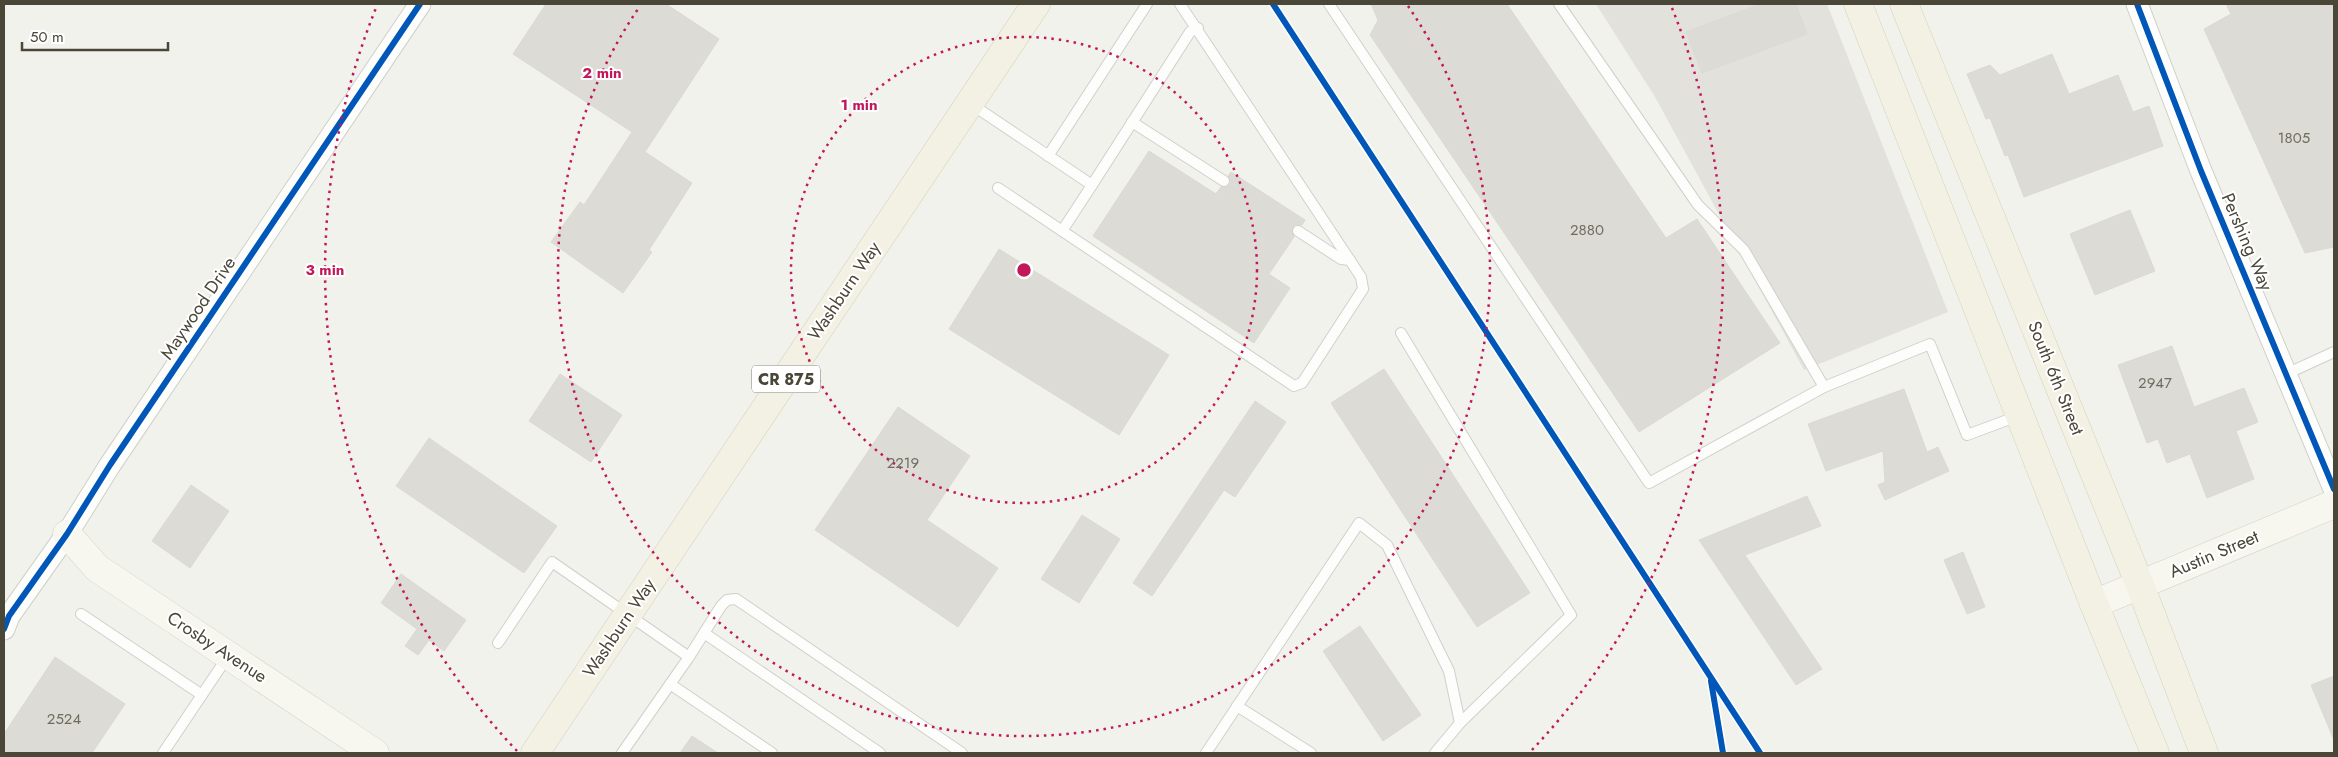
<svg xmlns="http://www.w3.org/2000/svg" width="2338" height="757" font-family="Jost,sans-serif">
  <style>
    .parking { fill: #e2e1dc }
    .building { fill: #dcdbd5; stroke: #dbdad2 }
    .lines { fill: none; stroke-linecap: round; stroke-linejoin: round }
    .lane-casing { stroke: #d0d0ca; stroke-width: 12 }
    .street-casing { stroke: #d0d0ca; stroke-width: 23 }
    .secondary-casing { stroke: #d3d2c5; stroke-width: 29 }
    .primary-casing { stroke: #d5d3ba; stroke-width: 29 }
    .lane { stroke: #fdfdfc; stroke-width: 10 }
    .street { stroke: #fdfdfc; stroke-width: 21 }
    .secondary { stroke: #f7f7f0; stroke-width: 28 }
    .primary { stroke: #f2f1e4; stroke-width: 28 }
    .cycleway-casing { stroke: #fff; stroke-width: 9 }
    .cycleway { stroke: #0057b8; stroke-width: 6 }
    .ring { fill: none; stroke: #c2185b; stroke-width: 2.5; stroke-dasharray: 2.5 5 }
    .labels { text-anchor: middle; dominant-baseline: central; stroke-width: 4; stroke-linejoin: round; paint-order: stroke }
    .number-label { font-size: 15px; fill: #6f6d60 }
    .shield { fill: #fff; stroke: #807e74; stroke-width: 1 }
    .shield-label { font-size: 16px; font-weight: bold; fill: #4a4738 }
    .street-label { font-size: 18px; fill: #4a4738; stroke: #fff }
    .centre { fill: #c2185b; stroke: #fff; stroke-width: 2.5 }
    .ring-label { font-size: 15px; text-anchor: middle; font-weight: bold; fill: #c2185b; stroke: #fff; stroke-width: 4; stroke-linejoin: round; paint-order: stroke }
  </style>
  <rect width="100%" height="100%" fill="#f2f2ed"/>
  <polygon class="parking" points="1596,4 1761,4 1686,32 1702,73 1807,34 1796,4 1827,4 1948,312 1804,370 1655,97"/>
  <g class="building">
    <polygon points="546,4 666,4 719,39 645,152 692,183 649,250 652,252 623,293 551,242 580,202 584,205 632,132 513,54"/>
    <polygon points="1371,4 1507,4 1666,238 1697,219 1780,343 1639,432 1370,35 1378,20"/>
    <polygon points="1761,4 1796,4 1807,34 1702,73 1686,32"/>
    <polygon points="2226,4 2334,4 2334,247 2305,253 2204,29 2231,14"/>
    <polygon points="2052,54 2069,94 2118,75 2133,112 2149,106 2163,146 2024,197 2008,155 2005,156 1990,118 1986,119 1967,74 1990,65 2000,75"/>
    <polygon points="1149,151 1216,194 1221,187 1229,185 1231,181 1228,176 1231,172 1305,220 1302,225 1295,225 1292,228 1294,237 1269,274 1290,288 1254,343 1093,236"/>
    <polygon points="2130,210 2155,271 2095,295 2070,234"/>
    <polygon points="999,249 1169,355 1119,435 949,329"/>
    <polygon points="2172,346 2194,407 2244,388 2258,422 2236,431 2254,479 2207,498 2190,454 2167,463 2158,439 2147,443 2118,365"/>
    <polygon points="1384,369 1530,593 1477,627 1331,403"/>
    <polygon points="560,374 622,415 591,462 529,421"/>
    <polygon points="1904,389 1927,452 1938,447 1949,471 1885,500 1878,485 1885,482 1883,451 1826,471 1808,424"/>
    <polygon points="1255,401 1286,422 1235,497 1224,490 1152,596 1133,583"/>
    <polygon points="898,407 970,456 927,520 998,568 958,627 815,530"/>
    <polygon points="429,438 557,526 524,573 396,486"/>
    <polygon points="191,485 229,511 190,568 152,541"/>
    <polygon points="1807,496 1821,526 1745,555 1822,669 1796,685 1699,540"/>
    <polygon points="1082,515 1120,539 1079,603 1041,579"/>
    <polygon points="1963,552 1985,607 1967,614 1944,560"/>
    <polygon points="401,574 466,620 444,651 429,640 418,655 405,646 417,629 381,603"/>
    <polygon points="1360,626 1421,715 1383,741 1323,651"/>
    <polygon points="55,657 125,704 92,753 4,753 4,734"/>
    <polygon points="2334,676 2334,740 2311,685"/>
    <polygon points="692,736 718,753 680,753"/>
  </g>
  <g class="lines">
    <defs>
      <g id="lane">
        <polyline points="1329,4 1649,483 1824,387"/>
        <polyline points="1559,4 1698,205 1744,250 1824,387 1930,344 1967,435 2018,416"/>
        <polyline points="971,104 1092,185 1062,231"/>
        <polyline points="1132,122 1224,181"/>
        <polyline points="1048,156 1147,4"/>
        <polyline points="1092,185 1190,32 1198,28"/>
        <polyline points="998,188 1294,386 1302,383 1363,289 1361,277 1180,4"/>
        <polyline points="1298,231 1341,259 1350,260"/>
        <polyline points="1401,333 1571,615 1460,723"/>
        <polyline points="2286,374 2334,352"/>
        <polyline points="81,614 202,695"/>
        <polyline points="704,633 880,753"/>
        <polyline points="498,643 552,562 689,657 622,753"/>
        <polyline points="689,657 721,606 727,600 736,599 962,753"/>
        <polyline points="670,684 772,753"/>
        <polyline points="1237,706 1311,753"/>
        <polyline points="163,753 228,656"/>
        <polyline points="1206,753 1359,523 1387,545 1449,671 1460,723 1435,753"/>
      </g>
      <g id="street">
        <polyline points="2137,4 2201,171 2334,489"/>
        <polyline points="4,629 9,616 67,534 110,465 420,4"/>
      </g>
      <g id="secondary">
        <polyline points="67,534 97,568 375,753"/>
        <polyline points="2094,604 2334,504"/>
      </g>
      <g id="primary">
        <polyline points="1858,4 2094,604 2155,753"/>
        <polyline points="1904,4 2140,585 2204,753"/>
        <polyline points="535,753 1036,4"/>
      </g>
    </defs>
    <use href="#lane" class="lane-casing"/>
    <use href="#street" class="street-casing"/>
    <use href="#secondary" class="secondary-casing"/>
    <use href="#primary" class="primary-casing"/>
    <use href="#lane" class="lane"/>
    <use href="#street" class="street"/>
    <use href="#secondary" class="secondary"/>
    <use href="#primary" class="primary"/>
    <defs>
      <g id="cycleway">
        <polyline points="1273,4 1760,753"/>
        <polyline points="2137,4 2201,171 2334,489"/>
        <polyline points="4,629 9,616 67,534 110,465 420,4"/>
        <polyline points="1711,681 1723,753"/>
      </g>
    </defs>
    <use href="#cycleway" class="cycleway-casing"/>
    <use href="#cycleway" class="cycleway"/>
  </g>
  <g class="ring">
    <circle cx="1024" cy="270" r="233"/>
    <path d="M1408 6A466 466 0 1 1 640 6"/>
    <path d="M517 751A699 699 0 0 1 376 8M1672 8A699 699 0 0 1 1531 751"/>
  </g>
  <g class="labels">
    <g class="number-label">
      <text x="2294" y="138">1805</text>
      <text x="1587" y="230">2880</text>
      <text x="2155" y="383">2947</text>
      <text x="903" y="463">2219</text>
      <text x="64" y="719">2524</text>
    </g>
    <rect class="shield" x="752" y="365.5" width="68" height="27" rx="4"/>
    <g class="shield-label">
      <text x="786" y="379">CR 875</text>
    </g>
    <g class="street-label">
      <text transform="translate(2247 242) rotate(67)">Pershing Way</text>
      <text transform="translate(844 291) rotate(-56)">Washburn Way</text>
      <text transform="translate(198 308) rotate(-56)">Maywood Drive</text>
      <text transform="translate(2056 378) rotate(68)">South 6th Street</text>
      <text transform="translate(2214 554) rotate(-23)">Austin Street</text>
      <text transform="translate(619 628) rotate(-56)">Washburn Way</text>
      <text transform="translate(217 647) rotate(33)">Crosby Avenue</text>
    </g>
  </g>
  <circle cx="1024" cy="270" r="8" class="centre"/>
  <g class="ring-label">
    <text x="602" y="78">2 min</text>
    <text x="859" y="110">1 min</text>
    <text x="325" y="275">3 min</text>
  </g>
  <rect width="2338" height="757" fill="none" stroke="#4a4738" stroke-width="10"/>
  <path d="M22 42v8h146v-8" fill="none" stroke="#4a4738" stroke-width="2.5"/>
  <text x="30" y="42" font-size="15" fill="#4a4738" stroke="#ffffff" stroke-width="4" paint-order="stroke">50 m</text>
</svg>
